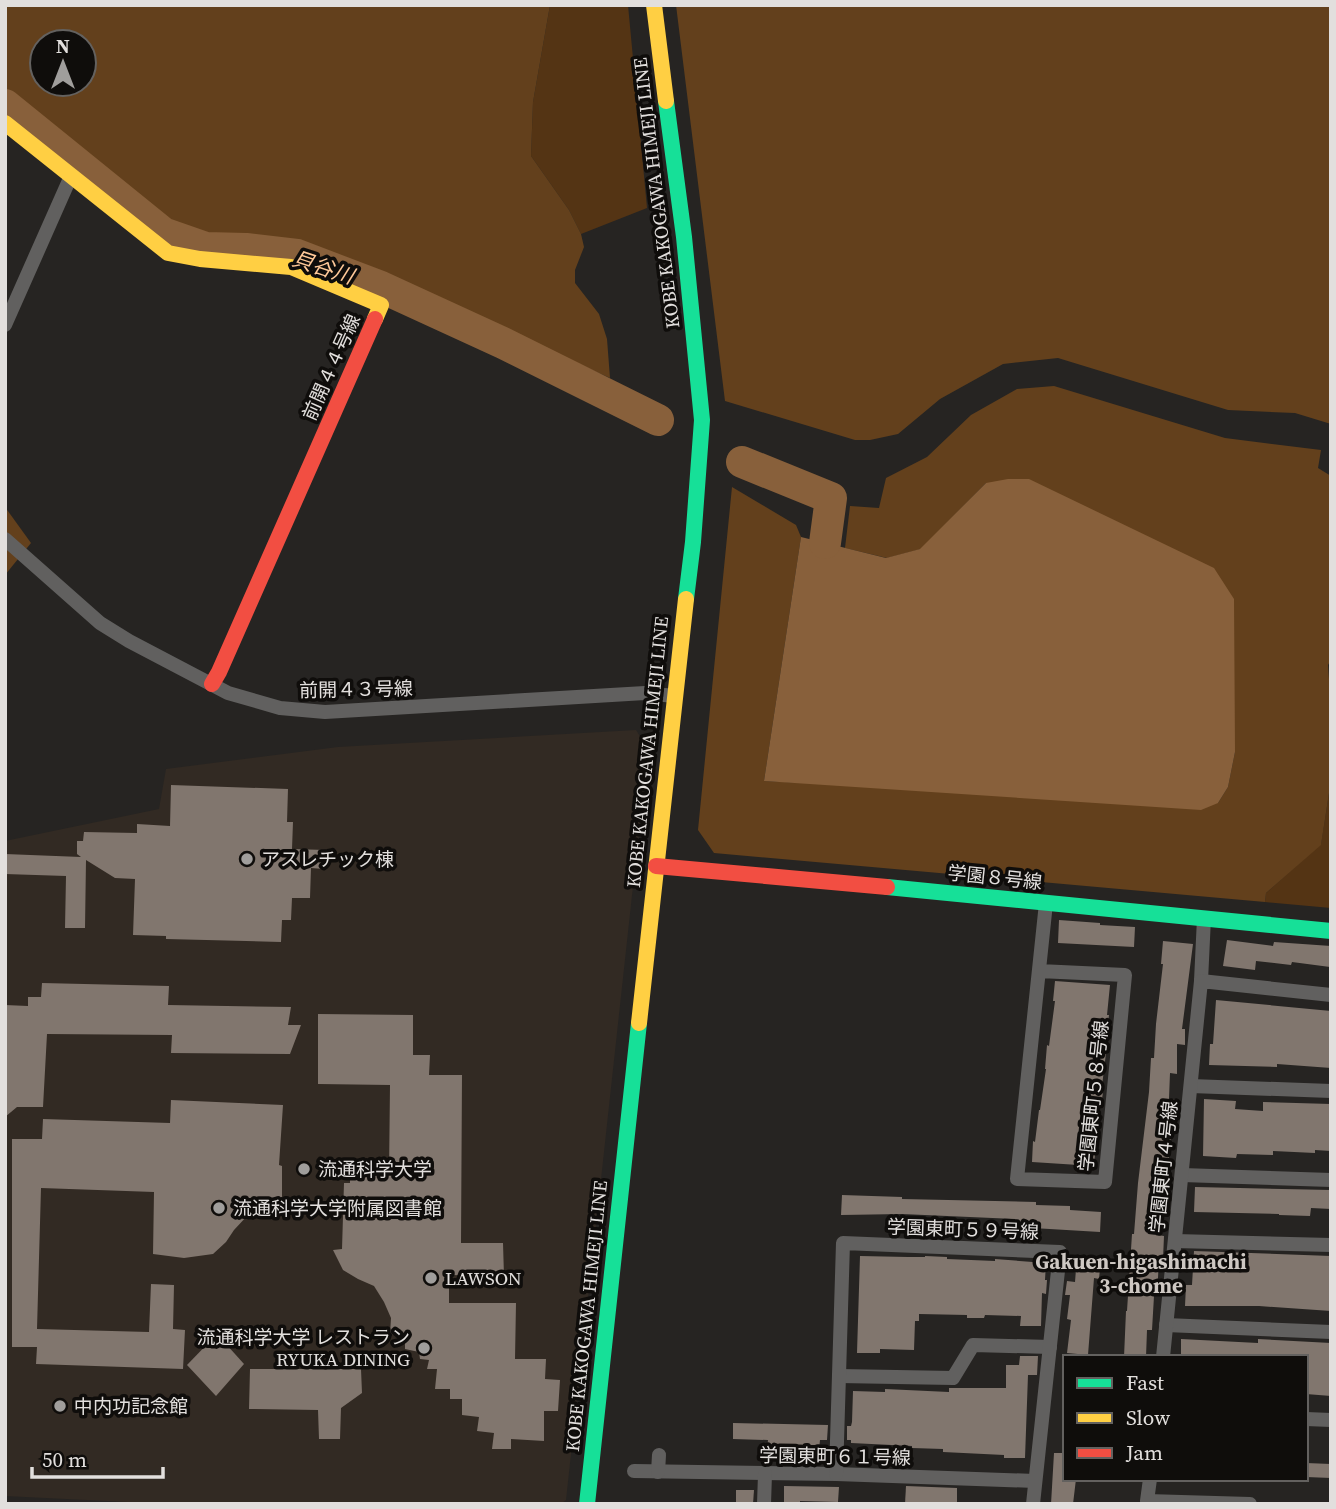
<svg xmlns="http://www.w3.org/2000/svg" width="1336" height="1509" font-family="'Source Serif 4','Noto Sans JP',serif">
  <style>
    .built { fill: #322a23 }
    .green { fill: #543414 }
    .forest { fill: #63401c; fill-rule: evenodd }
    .water { fill: #88603b }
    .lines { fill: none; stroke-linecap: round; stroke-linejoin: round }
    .river { stroke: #88603b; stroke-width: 32 }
    .building { fill: #81766e }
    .street { stroke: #61605f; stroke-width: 14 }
    .fast { stroke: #16e098; stroke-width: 16 }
    .slow { stroke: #ffcf43; stroke-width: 16 }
    .jam { stroke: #f24e42; stroke-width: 16 }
    .poi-dot { fill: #a09e9c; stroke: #0f0d0b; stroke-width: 2.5 }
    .labels { text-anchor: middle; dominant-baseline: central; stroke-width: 7; stroke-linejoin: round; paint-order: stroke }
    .street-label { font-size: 19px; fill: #e2dfdd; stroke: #0f0d0b }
    .poi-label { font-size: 19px; fill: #e2dfdd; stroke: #0f0d0b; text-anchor: start }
    .water-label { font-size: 21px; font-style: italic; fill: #fec898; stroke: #0f0d0b }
    .neighbourhood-label { font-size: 21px; font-weight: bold; fill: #cec8c3; stroke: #0f0d0b }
  </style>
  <rect width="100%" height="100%" fill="#262422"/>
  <polygon class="built" points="636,730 648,749 566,1500 561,1504 168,1504 5,1496 5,841 159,809 166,769 338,747"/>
  <g class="green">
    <polygon points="550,5 628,5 647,208 581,234 569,210 531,156 533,102"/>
    <polygon points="1331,780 1331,908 1265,902 1266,893 1321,844"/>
  </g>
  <g class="forest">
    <path d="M5,5H550L533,102L531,156L569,210L581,234L584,247L575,270V283L599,314L607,339L610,378L307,243L205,240L159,221L5,98ZM42,42H84V84H42Z"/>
    <polygon points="676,5 1331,5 1331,424 1295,413 1228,410 1058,358 1003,364 940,399 898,434 870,440 855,440 725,401"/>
    <polygon points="1054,386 1225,438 1321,450 1318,468 1331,476 1331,660 1328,665 1331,707 1331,780 1321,845 1266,893 1265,902 714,853 698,830 732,487 796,525 801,537 764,781 1218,803 1228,787 1235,752 986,483 921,549 887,558 845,548 850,506 879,508 886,478 927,457 971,415 1017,389"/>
    <polygon points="5,507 31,543 5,575"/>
  </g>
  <polygon class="water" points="1008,479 1029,479 1214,568 1234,599 1235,752 1228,787 1218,803 1201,810 764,781 801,537 886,558 920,549 986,483"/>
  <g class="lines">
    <g class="river">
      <polyline points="5,105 163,233 206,248 246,249 297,255 381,287 503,343 658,420"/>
      <polyline points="742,462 831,498 825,543"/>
    </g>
  </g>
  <g class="building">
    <polygon points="171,785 288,789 287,822 293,822 292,849 325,850 324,869 311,868 310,898 292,898 291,920 282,920 281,942 166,939 166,936 133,935 135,879 115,878 86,860 85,928 65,928 66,876 5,874 5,854 81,857 77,854 77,841 83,841 84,832 137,833 137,824 170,826"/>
    <polygon points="1059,920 1100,923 1100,925 1135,927 1134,947 1058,943"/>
    <polygon points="1227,940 1273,946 1274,942 1331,946 1330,967 1292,962 1291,965 1256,961 1255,970 1223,966"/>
    <polygon points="1163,941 1193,944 1182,1029 1185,1029 1185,1045 1177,1044 1177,1074 1170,1073 1169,1099 1175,1099 1168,1166 1162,1165 1157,1235 1164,1236 1163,1259 1159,1259 1157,1296 1154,1296 1152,1330 1147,1330 1146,1357 1124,1357 1126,1311 1127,1311 1132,1234 1134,1234 1138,1183 1149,1092 1151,1058 1154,1058 1156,1024 1163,964 1161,964"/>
    <polygon points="1055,981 1110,985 1107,1015 1109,1015 1104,1052 1106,1053 1102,1086 1104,1086 1101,1105 1099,1105 1094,1166 1032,1162 1033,1141 1035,1142 1039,1110 1040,1110 1046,1069 1045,1069 1047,1045 1049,1046 1055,1001 1053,1001"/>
    <polygon points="42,983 169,986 168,1005 291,1007 288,1025 301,1025 290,1054 171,1053 172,1035 47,1034 43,1107 17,1107 5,1117 5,1005 28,1006 28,997 41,997"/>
    <polygon points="1216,1000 1331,1011 1331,1068 1277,1064 1277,1067 1209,1065 1210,1044 1213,1044"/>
    <polygon points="318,1014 413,1015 413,1055 430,1055 429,1075 462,1075 461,1243 503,1243 504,1276 449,1275 449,1303 516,1303 515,1359 546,1359 545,1379 560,1380 558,1411 544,1411 544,1441 511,1439 511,1449 492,1449 494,1433 477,1431 479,1417 462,1415 462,1399 450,1399 450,1389 435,1389 437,1369 427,1369 429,1360 420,1359 419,1352 405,1349 405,1335 390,1334 391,1318 384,1302 374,1286 358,1279 343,1270 333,1250 342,1249 344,1183 350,1183 350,1172 389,1174 390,1085 318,1084"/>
    <polygon points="1204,1099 1236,1101 1235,1109 1263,1111 1263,1102 1331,1104 1331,1151 1315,1150 1315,1153 1273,1151 1273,1155 1237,1154 1236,1158 1203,1156"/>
    <polygon points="171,1100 283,1105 279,1165 282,1166 282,1202 264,1212 248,1215 234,1230 226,1242 213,1254 184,1258 153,1254 154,1192 41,1188 37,1329 149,1332 151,1284 174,1285 173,1329 185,1330 183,1369 36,1364 37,1347 12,1347 12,1139 42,1139 43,1119 170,1123"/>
    <polygon points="1195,1187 1331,1190 1331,1209 1311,1208 1310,1216 1279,1215 1279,1214 1194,1212"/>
    <polygon points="842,1195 902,1197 902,1199 1036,1202 1036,1205 1070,1206 1070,1210 1101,1212 1100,1232 1015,1227 1015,1219 902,1214 841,1215"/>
    <polygon points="1194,1251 1331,1256 1331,1311 1259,1306 1185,1306 1186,1285 1192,1285"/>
    <polygon points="860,1256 908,1257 925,1257 925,1256 947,1257 947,1259 995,1261 995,1259 1046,1263 1045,1280 1047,1280 1046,1294 1042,1293 1041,1326 1020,1326 1021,1316 985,1315 984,1318 967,1318 967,1315 919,1314 919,1321 915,1321 914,1350 880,1349 880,1353 857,1353"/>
    <polygon points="1077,1256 1101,1258 1099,1279 1094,1278 1088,1355 1067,1353 1071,1320 1067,1319 1070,1295 1065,1295 1067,1281 1075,1282"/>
    <polygon points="217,1334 244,1364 216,1396 187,1365"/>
    <polygon points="1181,1339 1258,1343 1258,1339 1331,1343 1331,1396 1306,1394 1306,1357 1218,1357 1181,1355"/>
    <polygon points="1020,1356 1038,1356 1037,1375 1028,1375 1025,1458 1004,1458 1004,1455 943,1452 943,1449 912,1448 912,1446 851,1443 851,1440 847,1440 847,1426 851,1426 852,1422 853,1391 885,1392 885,1389 949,1392 949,1388 1006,1388 1006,1365 1019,1365"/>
    <polygon points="250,1369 361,1369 362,1393 341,1408 340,1439 319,1439 318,1410 249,1409"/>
    <polygon points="733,1423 828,1425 827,1440 820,1440 819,1450 767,1450 768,1440 733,1439"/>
    <polygon points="1054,1453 1065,1453 1065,1479 1076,1479 1073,1504 1051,1504"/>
    <polygon points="1306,1463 1331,1464 1331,1478 1306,1477"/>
    <polygon points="784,1486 839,1487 838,1502 800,1501 800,1504 784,1504"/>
    <polygon points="906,1486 957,1488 957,1504 905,1504"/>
    <polygon points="736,1490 754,1490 753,1504 736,1504"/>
  </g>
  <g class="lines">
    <g class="street">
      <polyline points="5,325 71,176"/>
      <polyline points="5,539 100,623 129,641 228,693 280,708 325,712 645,693 674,696"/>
      <polyline points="1039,971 1125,975 1105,1182 1017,1179 1046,903"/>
      <polyline points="1201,981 1204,918"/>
      <polyline points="1191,1086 1331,1091"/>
      <polyline points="1182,1175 1331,1180"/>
      <polyline points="1175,1241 1331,1245"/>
      <polyline points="1166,1325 1331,1332"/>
      <polyline points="1163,1357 1201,981 1331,995"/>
      <polyline points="839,1376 953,1378 973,1345 1050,1347"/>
      <polyline points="1306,1419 1331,1420"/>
      <polyline points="634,1471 836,1474 1035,1481"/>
      <polyline points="658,1472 659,1455"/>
      <polyline points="836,1474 843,1243 1060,1252 1033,1504"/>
      <polyline points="1150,1479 1147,1501 1250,1504"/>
      <polyline points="764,1504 765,1474"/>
    </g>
    <g class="fast">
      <polyline points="666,101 684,237 702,420 693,542 686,599"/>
      <polyline points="887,887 1331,931"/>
      <polyline points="587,1504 639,1023"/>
    </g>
    <g class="slow">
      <polyline points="654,5 666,101"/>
      <polyline points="5,123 168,253 200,259 291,267 381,305 375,319"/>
      <polyline points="639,1023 686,599"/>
    </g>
    <g class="jam">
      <polyline points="212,684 219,672 375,319"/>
      <polyline points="656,866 887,887"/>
    </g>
  </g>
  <g class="poi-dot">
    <circle cx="247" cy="859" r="7"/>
    <circle cx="304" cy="1169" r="7"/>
    <circle cx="219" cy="1208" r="7"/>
    <circle cx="431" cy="1278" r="7"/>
    <circle cx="424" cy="1348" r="7"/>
    <circle cx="60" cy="1406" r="7"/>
  </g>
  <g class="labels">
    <g class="street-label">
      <text transform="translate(656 193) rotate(-97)">KOBE KAKOGAWA HIMEJI LINE</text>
      <text transform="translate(331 367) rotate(-66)">前開４４号線</text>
      <text transform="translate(356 689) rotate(-1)">前開４３号線</text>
      <text transform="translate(647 752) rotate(-84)">KOBE KAKOGAWA HIMEJI LINE</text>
      <text transform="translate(995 877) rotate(6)">学園８号線</text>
      <text transform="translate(1093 1096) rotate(-84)">学園東町５８号線</text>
      <text transform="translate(1163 1167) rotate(-84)">学園東町４号線</text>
      <text transform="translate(963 1229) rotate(2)">学園東町５９号線</text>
      <text transform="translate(586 1316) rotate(-84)">KOBE KAKOGAWA HIMEJI LINE</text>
      <text transform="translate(835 1456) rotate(1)">学園東町６１号線</text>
    </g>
    <g class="poi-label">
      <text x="261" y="859">アスレチック棟</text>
      <text x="318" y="1169">流通科学大学</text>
      <text x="233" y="1208">流通科学大学附属図書館</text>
      <text x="445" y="1278">LAWSON</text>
      <text x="410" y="1337" text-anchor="end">流通科学大学 レストラン<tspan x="410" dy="22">RYUKA DINING</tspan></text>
      <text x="74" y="1406">中内功記念館</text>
    </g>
    <g class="water-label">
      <text transform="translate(323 267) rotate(18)">貝谷川</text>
    </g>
    <g class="neighbourhood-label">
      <text x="1141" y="1261">Gakuen-higashimachi<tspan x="1141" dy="24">3-chome</tspan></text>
    </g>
  </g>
  <rect width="1336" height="1509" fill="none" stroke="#e2dfdd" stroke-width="14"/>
  <rect x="1063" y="1355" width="245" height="126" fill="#0f0d0b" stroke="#63615f" stroke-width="2"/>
  <rect x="1077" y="1378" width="35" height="10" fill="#16e098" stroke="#63615f" stroke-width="2"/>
  <text x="1126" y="1390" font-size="21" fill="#e2dfdd">Fast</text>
  <rect x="1077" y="1413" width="35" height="10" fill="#ffcf43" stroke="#63615f" stroke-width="2"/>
  <text x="1126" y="1425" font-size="21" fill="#e2dfdd">Slow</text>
  <rect x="1077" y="1448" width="35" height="10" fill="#f24e42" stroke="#63615f" stroke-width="2"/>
  <text x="1126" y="1460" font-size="21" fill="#e2dfdd">Jam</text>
  <g transform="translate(63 63)"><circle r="33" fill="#0f0d0b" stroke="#63615f" stroke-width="2"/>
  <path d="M0-5L12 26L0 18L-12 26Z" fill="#a09e9c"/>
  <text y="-10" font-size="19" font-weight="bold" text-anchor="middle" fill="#e2dfdd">N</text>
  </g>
  <path d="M32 1467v10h131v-10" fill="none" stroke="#e2dfdd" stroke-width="3.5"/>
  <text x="42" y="1467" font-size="21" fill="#e2dfdd" stroke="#0f0d0b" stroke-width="5" paint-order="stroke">50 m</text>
</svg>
